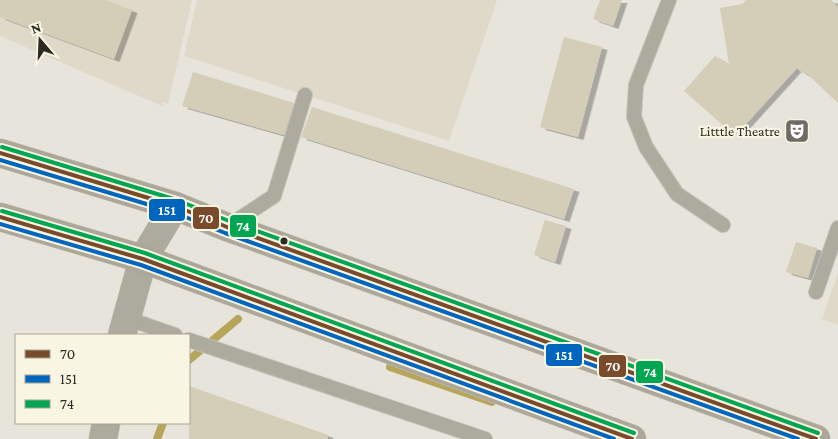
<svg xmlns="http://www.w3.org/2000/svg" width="838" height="439" viewBox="0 0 838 439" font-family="'Crimson Pro',serif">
<defs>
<filter id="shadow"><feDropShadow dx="5.5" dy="3" stdDeviation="0" flood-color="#0004"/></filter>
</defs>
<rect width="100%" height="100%" fill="#e7e4db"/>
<path fill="#ded9c8" d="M0,0H192L168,104L163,102L162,106L0,36Z
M197,0H497L449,141L184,56Z
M838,273V325L822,319Z"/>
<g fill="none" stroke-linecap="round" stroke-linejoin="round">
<path stroke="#b7a55c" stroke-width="8" d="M189,360L238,319
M390,367L492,402
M157,439L163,423"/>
</g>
<path fill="#d4cdb7" filter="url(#shadow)" d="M0,0H105L132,10L114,59L0,17Z
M600,0H622L613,26L593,19Z
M746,0H831L838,7V103L805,72L804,74L797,68L735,136L684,91L715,56L729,64L720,8L742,4Z
M564,37L602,47L578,137L540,127Z
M193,72L294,103L284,135L182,106Z
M312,107L574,189L564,219L301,137Z
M545,220L566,226L555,262L534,255Z
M796,242L817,248L808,278L786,272Z
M189,386L328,435V439H189Z"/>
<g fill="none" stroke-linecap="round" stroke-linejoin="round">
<defs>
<path id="service" d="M669,0L636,85L634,117L646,147L677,194L723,225
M227,227L274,196L305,95
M816,292L838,228
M126,318L175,335
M189,340L485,439"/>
<path id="minor" d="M122,335L143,259L175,206
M103,439L106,423"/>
<path id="trunk" d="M0,153L175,206L227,227L816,439
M0,217L143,259L632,439"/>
</defs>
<use href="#service" stroke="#c4c2bb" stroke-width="16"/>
<use href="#minor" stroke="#c4c2bb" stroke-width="29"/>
<use href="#trunk" stroke="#c4c2bb" stroke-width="29"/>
<use href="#service" stroke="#adaa9e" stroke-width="14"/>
<use href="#minor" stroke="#adaa9e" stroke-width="28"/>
<use href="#trunk" stroke="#aca798" stroke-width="28"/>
<defs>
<path id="bus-1" d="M0,153L175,206L227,227L816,439
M0,217L143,259L632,439"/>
<path id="bus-2" d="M0,160L173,212L225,233L798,439
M0,224L141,265L614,439"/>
<path id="bus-3" d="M2,147L177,200L229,221L818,433
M2,211L145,253L634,433"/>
</defs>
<use href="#bus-1" stroke="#f9f5e3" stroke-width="8"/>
<use href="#bus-2" stroke="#f9f5e3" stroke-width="8"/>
<use href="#bus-3" stroke="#f9f5e3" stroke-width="8"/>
<use href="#bus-1" stroke="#7a4b2a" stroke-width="4"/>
<use href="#bus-2" stroke="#0065bd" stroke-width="4"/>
<use href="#bus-3" stroke="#00a651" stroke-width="4"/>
</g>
<defs>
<symbol id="theatre-square" viewBox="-11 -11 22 22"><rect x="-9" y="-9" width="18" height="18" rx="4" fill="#6d6b63" stroke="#f9f5e3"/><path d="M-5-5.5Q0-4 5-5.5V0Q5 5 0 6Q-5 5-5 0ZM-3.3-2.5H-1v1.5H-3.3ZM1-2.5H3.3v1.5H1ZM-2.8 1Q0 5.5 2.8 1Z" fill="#fff"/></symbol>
</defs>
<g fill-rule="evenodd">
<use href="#theatre-square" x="783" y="117" width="28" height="28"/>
</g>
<circle fill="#2b2a23" stroke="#f9f5e3" stroke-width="2" cx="284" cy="241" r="4.5"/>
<g text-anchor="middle" stroke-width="4.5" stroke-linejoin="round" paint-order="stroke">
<g font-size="14" fill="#2b2a23" stroke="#f9f5e3" text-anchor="end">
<text x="780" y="136">Litttle Theatre</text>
</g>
</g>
<g stroke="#f9f5e3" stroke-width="2">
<rect x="148" y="198" width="38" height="24" rx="5" fill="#0065bd"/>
<rect x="192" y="206" width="28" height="24" rx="5" fill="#7a4b2a"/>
<rect x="229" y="214" width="28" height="24" rx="5" fill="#00a651"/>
<rect x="545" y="343" width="38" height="24" rx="5" fill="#0065bd"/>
<rect x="598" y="354" width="29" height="24" rx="5" fill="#7a4b2a"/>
<rect x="635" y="360" width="29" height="24" rx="5" fill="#00a651"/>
</g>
<g font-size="14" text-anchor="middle" font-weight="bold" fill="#fff">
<text x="167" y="215">151</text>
<text x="206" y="223">70</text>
<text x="243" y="231">74</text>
<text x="564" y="360">151</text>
<text x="613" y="371">70</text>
<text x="650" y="377">74</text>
</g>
<rect x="15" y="334" width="175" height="90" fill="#f9f5e3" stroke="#a7a496"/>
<rect x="25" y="350" width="25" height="8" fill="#7a4b2a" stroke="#a7a496"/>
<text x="60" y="359" font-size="15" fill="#2b2a23">70</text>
<rect x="25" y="375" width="25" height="8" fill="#0065bd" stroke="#a7a496"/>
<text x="60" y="384" font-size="15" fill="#2b2a23">151</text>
<rect x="25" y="400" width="25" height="8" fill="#00a651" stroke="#a7a496"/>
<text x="60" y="409" font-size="15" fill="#2b2a23">74</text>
<g transform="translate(40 40) rotate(341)" stroke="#f9f5e3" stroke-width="4" paint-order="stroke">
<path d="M0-4L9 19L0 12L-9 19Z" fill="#2b2a23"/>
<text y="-8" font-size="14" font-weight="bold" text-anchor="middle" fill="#2b2a23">N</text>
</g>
</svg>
